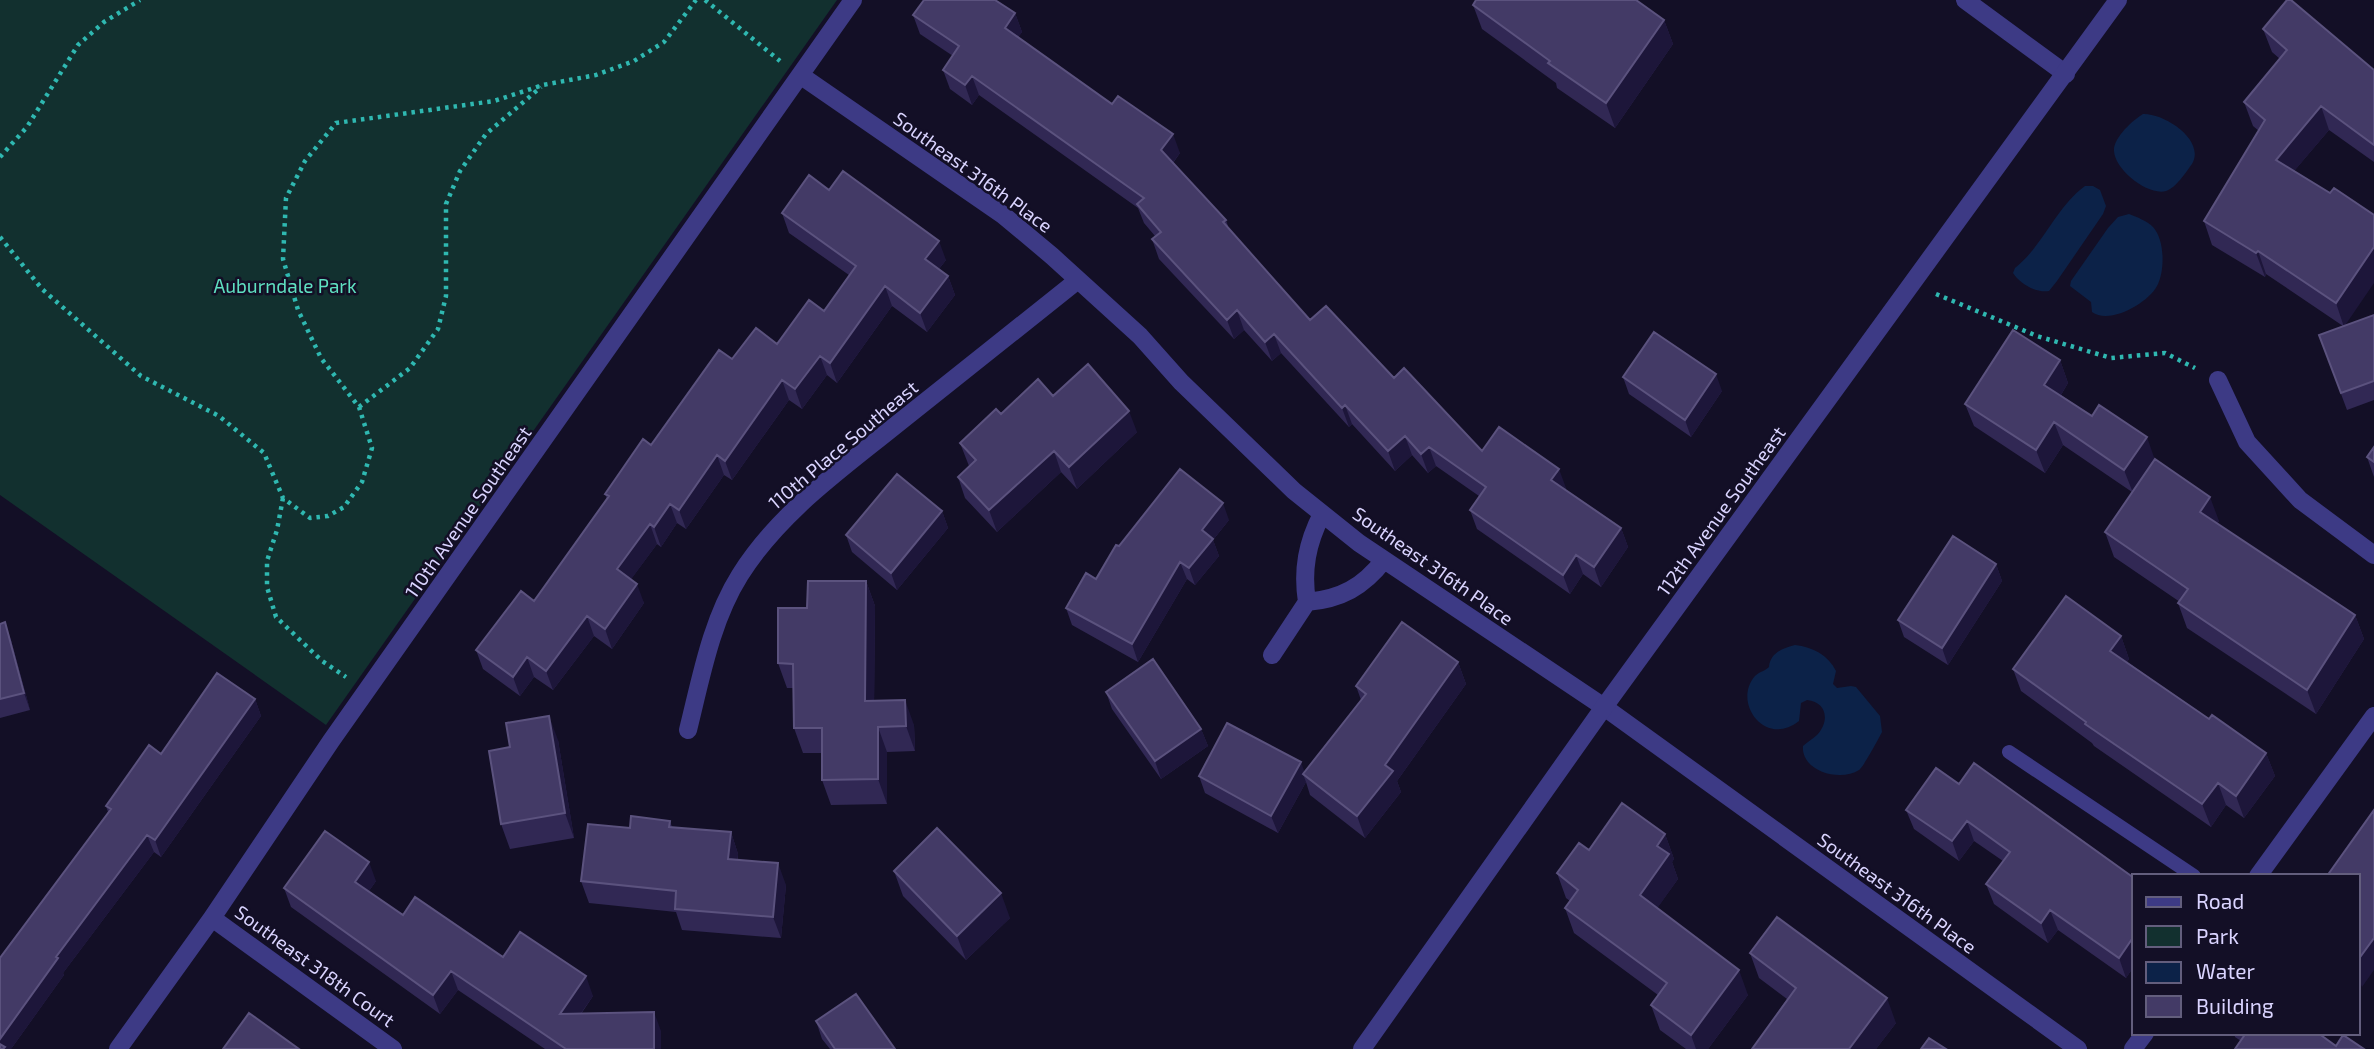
<svg xmlns="http://www.w3.org/2000/svg" width="2374" height="1049" viewBox="0 0 2374 1049" font-family="'Exo 2',sans-serif">
<rect width="100%" height="100%" fill="#130f26"/>
<path fill="#12302f" d="M0,0H837L326,725L0,495Z"/>
<path fill="#0c2248" d="M2143,114C2164,113 2206,140 2192,164C2186,172 2176,188 2166,191C2148,196 2115,170 2114,151C2113,138 2133,120 2143,114Z
M2085,186H2093L2100,190L2106,206L2103,214L2057,281L2049,291C2036,293 2020,284 2013,273L2015,268C2043,246 2056,207 2085,186Z
M2129,214C2137,217 2147,221 2153,227C2165,240 2165,271 2157,286C2148,303 2110,325 2092,312L2091,302L2070,286L2071,281L2108,228L2118,217Z
M1795,645C1813,647 1828,655 1836,671L1833,684L1837,688L1851,686L1856,687L1880,716L1882,732C1879,738 1863,768 1859,770C1841,782 1801,772 1803,746C1807,742 1813,739 1817,735C1830,721 1827,702 1807,700L1801,703L1799,721C1765,748 1732,702 1755,676C1760,671 1764,672 1769,667C1770,653 1783,648 1795,645Z"/>
<g fill="none" stroke-linecap="round" stroke-linejoin="round">
<path stroke="#2fb8b1" stroke-width="4.5" stroke-dasharray="3.5 5" stroke-linecap="butt" d="M705,0L780,61
M0,157L27,127L78,45L104,22L140,0
M0,237L42,289L141,376L219,416L264,453L283,498L310,518L328,516L344,507L362,482L372,448L359,407L321,358L298,310L283,259L286,198L305,161L336,123L494,101L543,85L596,75L634,61L664,42L696,0
M1936,294L2037,336L2111,358L2165,353L2195,368
M359,407L410,368L438,329L446,296V204L460,171L486,134L541,87
M283,498L277,530L267,561V587L276,617L322,661L346,677"/>
<path stroke="#3d3a85" stroke-width="14" d="M2009,752L2194,876"/>
<path stroke="#3d3a85" stroke-width="18" d="M1965,0L2066,74
M800,75L1003,215L1052,256L1140,336L1181,382L1294,491L1359,543L1604,707L2078,1049
M2218,380L2247,442L2300,500L2374,555
M1322,514C1307,543 1302,570 1307,602C1341,599 1363,587 1384,560
M1272,655L1307,602
M688,730C701,678 711,621 740,575C779,513 839,471 896,425C957,377 1017,328 1078,280
M2258,876L2374,716
M212,918L393,1049
M118,1049L212,918L331,741L853,0
M2133,1049L2145,1033"/>
<path stroke="#3d3a85" stroke-width="18" d="M1362,1049L1604,707L2118,0"/>
</g>
<path fill="#312854" d="M1473,5L1664,20L1673,44L1615,128L1557,88L1556,83L1482,29Z
M1015,13L1022,32L1018,37L1180,153L1173,163L1226,220L1229,229L1310,320L1394,378L1482,451L1566,488L1565,490L1621,528L1628,547L1601,587L1583,574L1570,594L1477,529L1470,510L1479,496L1436,466L1428,473L1412,455L1395,471L1352,424L1349,427L1281,353L1272,361L1244,330L1234,339L1159,259L1152,239L1155,236L1144,223L1138,208L979,95L972,105L950,89L943,70L953,56L920,34L913,15Z
M2263,29L2374,70V162L2329,130L2294,171L2345,326L2374,315V400L2347,410L2319,335L2343,326L2266,274L2265,277L2212,245L2204,221L2259,131L2253,126L2244,102L2280,59L2272,52Z
M829,190L946,260L939,269L948,276L955,295L927,332L892,306L837,383L827,375L802,409L789,400L732,480L724,475L686,529L677,523L661,547L657,544L631,579L644,603L612,649L594,636L553,690L534,677L520,696L483,669L476,650L534,601L607,499L605,494L732,359L777,344L824,311L849,275L789,233L782,213Z
M2060,360L2068,383L2061,395L2155,459L2219,521L2217,524L2355,615L2364,639L2316,714L2187,628L2178,603L2180,602L2114,557L2105,532L2132,492L2063,445L2045,473L1974,426L1965,404Z
M1623,377L1722,391L1691,437L1629,394Z
M1053,396L1137,432L1077,489L1061,472L997,532L965,498L958,477L969,466L960,443L1001,414Z
M2374,447V477L2367,457Z
M942,511L948,528L897,590L852,552L846,535Z
M1229,520L1213,540L1219,556L1195,585L1187,579L1138,662L1072,625L1066,608L1096,579L1119,546Z
M1996,564L2002,581L1948,665L1904,637L1898,620Z
M866,581L875,606L874,701L914,725L915,751L887,752V804L831,805L822,780V753H803L794,728L793,688H787L778,663L807,608Z
M0,624L11,640L30,710L0,718Z
M2121,636L2129,659L2127,662L2209,719L2266,753L2275,776L2244,818L2226,805L2211,827L2094,746L2092,743L2021,691L2013,669Z
M1458,662L1466,684L1397,781L1401,792L1365,838L1310,795L1306,782L1278,833L1205,793L1199,776L1304,772L1361,700L1356,686Z
M1106,692L1201,729L1208,746L1161,779L1112,709Z
M255,699L261,716L161,857L154,852L63,973L64,975L11,1049L108,812L106,806L161,754Z
M558,740L574,838L510,849L501,824Z
M1959,784L2134,878V966L2126,978L2058,930L2048,943L1994,904L1986,884L2003,861L1974,841L1959,861L1914,829L1906,810Z
M670,821L672,827L731,832L738,854V860L786,885L781,938L682,930L676,912L589,903L581,881L630,828Z
M1665,834L1674,859L1672,862L1678,879L1657,908L1748,995L1708,1049H1686L1660,1030L1651,1005L1658,995L1574,933L1565,908L1570,901L1566,898L1557,873L1589,850Z
M894,871L1010,918L966,960L903,896Z
M376,881L369,891L403,915L593,996L581,1014L661,1031V1049H545L458,990L440,1014L291,907L284,888Z
M1750,953L1896,1023L1876,1049H1752L1787,999L1759,978Z
M816,1021L895,1049H830L822,1039Z
M2234,1033H2318L2336,1046L2241,1041L2235,1037Z"/>
<path fill="#1d163a" d="M1015,13L1022,32L1012,47L1005,28Z
M1664,20L1673,44L1615,128L1606,103Z
M972,76L979,95L972,105L965,85Z
M2321,106L2329,130L2284,183L2276,160Z
M1173,134L1180,153L1168,169L1161,150Z
M939,241L946,260L932,278L925,259Z
M2374,247V283L2344,327L2336,303Z
M2258,251L2266,274L2265,277L2256,253Z
M948,276L955,295L927,332L920,313Z
M885,286L892,306L837,383L830,363Z
M1237,310L1244,330L1234,339L1227,320Z
M1274,334L1281,353L1272,361L1265,342Z
M820,356L827,375L802,409L795,389Z
M2060,360L2068,383L2053,408L2044,385Z
M1716,374L1722,391L1691,437L1685,420Z
M782,380L789,400L732,480L725,461Z
M1345,405L1352,424L1349,427L1342,408Z
M1129,411L1137,432L1077,489L1069,467Z
M2054,422L2063,445L2045,473L2036,450Z
M1405,436L1412,455L1395,471L1388,451Z
M2147,437L2155,460L2133,493L2124,470Z
M1429,447L1436,466L1428,473L1421,454Z
M1054,451L1061,472L997,532L989,510Z
M717,455L724,475L686,529L679,510Z
M1559,469L1566,488L1558,499L1551,480Z
M2210,497L2219,521L2209,537L2200,512Z
M1223,503L1229,520L1213,540L1219,556L1195,585L1189,568L1202,530Z
M670,504L677,523L661,547L654,527Z
M942,511L948,528L897,590L891,573Z
M650,524L657,544L624,589L617,569Z
M1621,528L1628,547L1601,587L1594,567Z
M1576,555L1583,574L1570,594L1563,575Z
M1180,562L1187,579L1138,662L1132,644Z
M1996,564L2002,581L1948,665L1942,648Z
M866,581L875,606L874,726L865,701Z
M637,584L644,603L612,649L605,629Z
M2355,615L2364,639L2316,714L2307,690Z
M587,616L594,636L553,690L546,671Z
M5,622L11,640L30,710L24,693Z
M2121,636L2129,659L2119,674L2110,651Z
M527,657L534,677L520,696L513,677Z
M1458,662L1466,684L1397,781L1401,792L1365,838L1357,816L1385,765Z
M255,699L261,716L161,857L155,840Z
M905,700L914,725L915,751L906,726Z
M549,716L558,740L574,838L565,813Z
M878,727L887,752V804L878,779Z
M1201,729L1208,746L1161,779L1155,761Z
M2266,753L2275,776L2244,818L2236,796Z
M1301,762L1306,776L1303,774L1306,782L1278,833L1271,816Z
M2218,783L2226,805L2211,827L2202,804Z
M1967,821L1974,841L1959,861L1952,841Z
M731,832L738,854L736,880L728,859Z
M1665,834L1674,859L1672,862L1678,879L1649,920L1640,895L1657,846Z
M147,835L154,852L63,973L64,975L11,1049H0V1039L56,957Z
M369,862L376,881L362,901L355,882Z
M778,863L786,885L781,938L773,917Z
M1001,893L1010,918L966,960L957,936Z
M2050,910L2058,930L2048,943L2041,923Z
M2134,936V966L2126,978L2119,958Z
M2374,938V970L2362,987L2358,978V960Z
M1739,970L1748,995L1708,1049H1696L1691,1035Z
M451,971L458,990L440,1014L433,995Z
M586,976L593,996L567,1033L560,1014Z
M1887,998L1896,1023L1876,1049H1849Z
M654,1012L661,1031V1049H654Z"/>
<path fill="#433a66" stroke="#5b527e" stroke-width="2" d="M924,0H995L1015,13L1005,28L1112,104L1118,96L1173,134L1161,150L1226,220L1223,222L1310,320L1326,306L1394,378L1404,368L1482,451L1499,427L1559,469L1551,480L1621,528L1594,567L1576,555L1563,575L1470,510L1486,487L1429,447L1421,454L1405,436L1388,451L1345,405L1342,408L1274,334L1265,342L1237,310L1227,320L1152,239L1161,232L1137,204L1144,198L972,76L965,85L943,70L959,46L913,15Z
M1476,0H1636L1664,20L1606,103L1548,63L1550,61L1473,5Z
M2287,0H2291L2374,70V145L2321,106L2276,160L2330,193L2334,188L2374,215V247L2336,303L2258,251L2256,253L2204,221L2265,120L2244,102L2287,50L2263,29Z
M843,171L939,241L925,259L948,276L920,313L885,286L830,363L820,356L795,389L782,380L725,461L717,455L679,510L670,504L654,527L650,524L617,569L637,584L605,629L587,616L546,671L527,657L513,677L476,650L521,591L534,601L609,496L605,494L643,439L651,445L719,350L732,359L756,328L777,344L809,300L824,311L856,266L782,213L809,175L829,190Z
M2374,315V381L2341,393L2319,335Z
M2013,330L2060,360L2044,385L2092,416L2099,405L2147,437L2124,470L2054,422L2036,450L1965,404Z
M1654,332L1716,374L1685,420L1623,377Z
M1088,364L1129,411L1069,467L1054,451L989,510L958,477L976,460L960,443L996,409L1001,414L1038,379L1053,396Z
M2374,447V462L2367,457Z
M2155,459L2210,497L2200,512L2355,615L2307,690L2178,603L2188,589L2105,532Z
M1180,469L1223,503L1202,530L1213,539L1189,568L1180,562L1132,644L1066,608L1086,573L1096,579L1116,545L1119,546Z
M897,474L942,511L891,573L846,535Z
M1953,536L1996,564L1942,648L1898,620Z
M808,581H866L865,701L905,700L906,726L878,727V779L822,780V728H794L793,664L778,663V608H807Z
M2066,596L2121,636L2110,651L2209,719L2212,715L2266,753L2236,796L2218,783L2202,804L2085,724L2086,722L2013,669Z
M5,622L24,693L0,699V624Z
M1402,622L1458,662L1385,765L1393,771L1357,816L1303,774L1366,694L1356,686Z
M1153,659L1201,729L1155,761L1106,692Z
M217,673L255,699L155,840L147,835L56,957L58,958L0,1039V958L111,809L106,806L149,745L161,754Z
M549,716L565,813L501,824L489,751L510,747L506,723Z
M1227,723L1301,762L1271,816L1199,776Z
M1974,763L2134,878V936L2119,958L2050,910L2041,923L1986,884L2010,852L1967,821L1952,841L1906,810L1936,768L1959,784Z
M1622,803L1665,834L1657,846L1669,854L1640,895L1739,970L1691,1035L1651,1005L1667,983L1565,908L1578,890L1557,873L1579,843L1589,850Z
M2374,810V938L2358,960V876H2327Z
M631,816L670,821L669,827L731,832L728,859L778,863L773,917L675,909L676,891L581,881L588,824L630,828Z
M937,828L1001,893L957,936L894,871Z
M325,831L369,862L355,882L403,915L415,897L503,957L520,932L586,976L560,1014L654,1012V1049H566L451,971L433,995L284,888Z
M1777,917L1887,998L1849,1049H1752L1796,988L1750,953Z
M856,994L895,1049H835L816,1021Z
M249,1013L299,1049H223Z
M2246,1033H2318L2336,1046L2343,1035L2364,1049H2235Z
M1929,1038L1946,1049H1921Z
M0,1044L5,1047L3,1049H0Z"/>
<g text-anchor="middle" stroke-width="5" stroke-linejoin="round" paint-order="stroke">
<g font-size="19" fill="#dad4ff" stroke="#130f26">
<text transform="translate(973 172) rotate(36)" y="7">Southeast 316th Place</text>
<text transform="translate(843 445) rotate(-40)" y="7">110th Place Southeast</text>
<text transform="translate(1721 511) rotate(-54)" y="7">112th Avenue Southeast</text>
<text transform="translate(468 512) rotate(-55)" y="7">110th Avenue Southeast</text>
<text transform="translate(1433 566) rotate(35)" y="7">Southeast 316th Place</text>
<text transform="translate(1897 893) rotate(36)" y="7">Southeast 316th Place</text>
<text transform="translate(315 966) rotate(36)" y="7">Southeast 318th Court</text>
</g>
<g font-size="19" fill="#5fe0c1" stroke="#130f26">
<text x="285" y="293">Auburndale Park</text>
</g>
</g>
<rect x="2132" y="874" width="228" height="161" fill="#130f26" stroke="#635e7d" stroke-width="2"/>
<rect x="2146" y="897" width="35" height="10" fill="#3d3a85" stroke="#635e7d" stroke-width="2"/>
<text x="2196" y="909" font-size="21" fill="#dad4ff">Road</text>
<rect x="2146" y="926" width="35" height="21" fill="#12302f" stroke="#635e7d" stroke-width="2"/>
<text x="2196" y="944" font-size="21" fill="#dad4ff">Park</text>
<rect x="2146" y="962" width="35" height="21" fill="#0c2248" stroke="#635e7d" stroke-width="2"/>
<text x="2196" y="979" font-size="21" fill="#dad4ff">Water</text>
<rect x="2146" y="996" width="35" height="21" fill="#433a66" stroke="#635e7d" stroke-width="2"/>
<text x="2196" y="1014" font-size="21" fill="#dad4ff">Building</text>
</svg>
